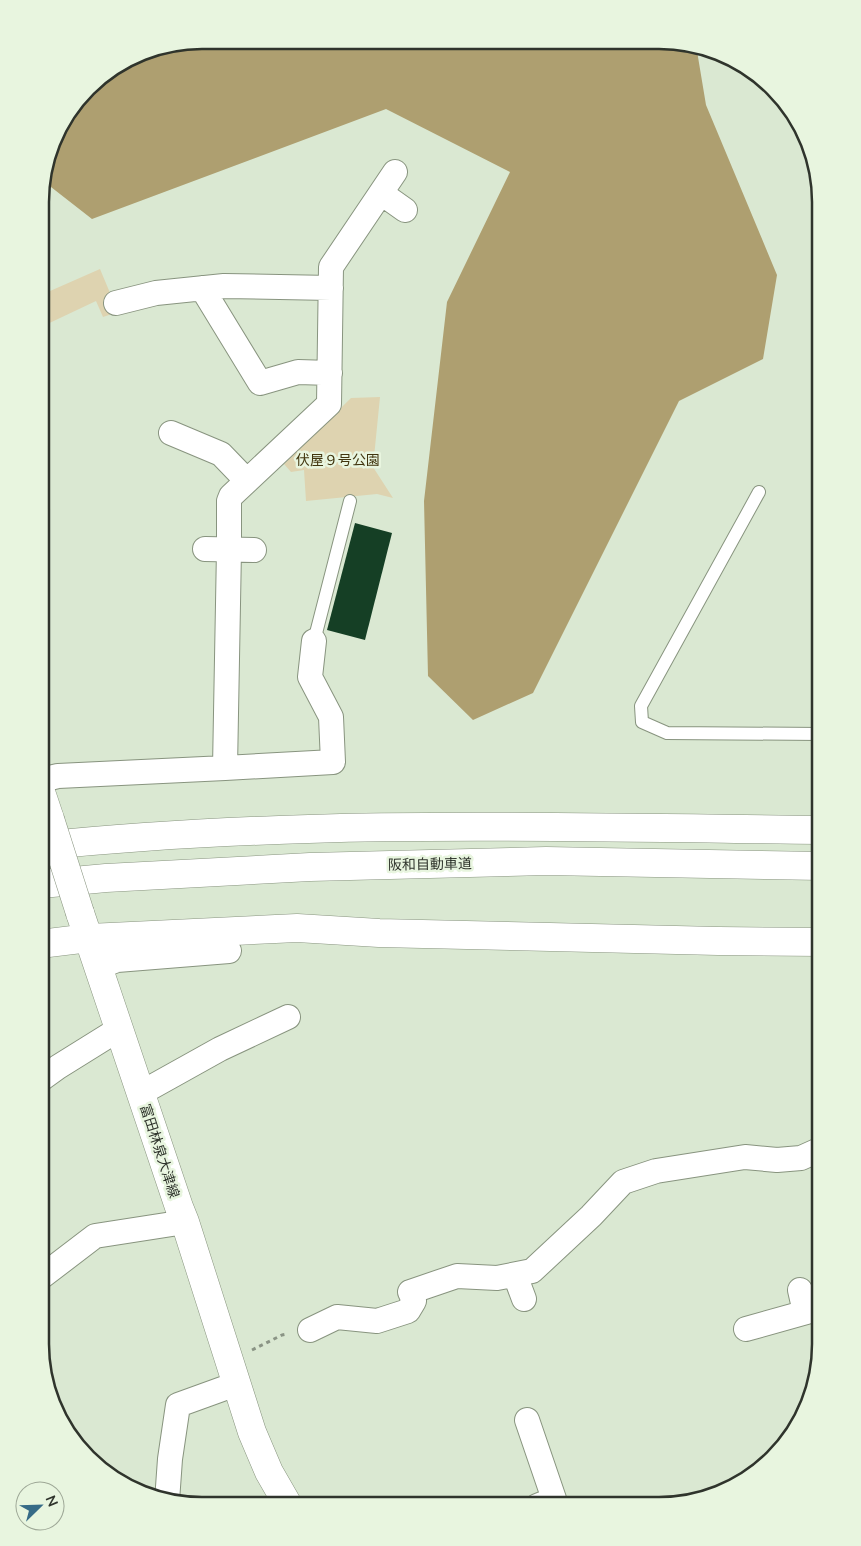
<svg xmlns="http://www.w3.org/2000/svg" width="861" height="1546" viewBox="0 0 861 1546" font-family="Mulish,'Noto Sans JP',sans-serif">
<rect width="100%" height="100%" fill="#dae8d2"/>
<path fill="#ded3b0" d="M100,269L118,312L103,317L96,301L41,327V295Z
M380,397L373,467L393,498L377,494L306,501L304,470L291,472L284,464L351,398Z"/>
<path fill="#ae9f70" d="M201,40L691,43L696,45L706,105L777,275L763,359L679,401L533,693L473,720L428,676L424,501L447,302L510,172L386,109L92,219L42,180L57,130L95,80L140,52Z"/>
<path fill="#153f25" d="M355,523L392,533L365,640L327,630Z"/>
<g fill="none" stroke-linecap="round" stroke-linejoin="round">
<defs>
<path id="service" d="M759,492L641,706L642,722L667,733L821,734
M314,641L350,501"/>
<path id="minor" d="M381,193L405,210
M202,288L260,383L298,372L330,373
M116,303L156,293L224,286L331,288
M171,433L221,454L247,481
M205,549L254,550
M225,768L229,549V501L231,496L247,481L329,404L331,267L395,172
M41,780L58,776L225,768L333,762L331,717L310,677L314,641
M99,967L117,960L229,951
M40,1080L58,1067L119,1029
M141,1093L220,1049L288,1017
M515,1275L524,1299
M40,1278L95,1236L185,1222
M800,1290L805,1312
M746,1329L821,1308
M310,1330L337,1317L377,1321L408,1311L414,1301L410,1292L457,1276L497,1278L532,1271L591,1216L623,1182L656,1171L745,1157L777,1160L801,1158L821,1149
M527,1420L554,1499L537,1506
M167,1501L170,1459L178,1405L236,1384"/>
<path id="tertiary" d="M40,944L89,938L297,928L379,933L718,941L821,942"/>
<path id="primary" d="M41,792L50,819
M80,913L179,1207L185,1222L252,1432L269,1472L288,1505"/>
<path id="motorway" d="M41,846C299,819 561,827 821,830
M41,884L106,878L310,867L546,861L821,866"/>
</defs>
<use href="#service" stroke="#88947f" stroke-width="14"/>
<use href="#minor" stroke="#88947f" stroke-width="26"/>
<use href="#tertiary" stroke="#88947f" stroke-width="29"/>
<use href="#primary" stroke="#88947f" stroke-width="29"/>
<use href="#motorway" stroke="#88947f" stroke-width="29"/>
<path stroke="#8a9485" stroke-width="3" stroke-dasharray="4 4" stroke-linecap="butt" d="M252,1350L282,1335L287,1334"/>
<use href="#service" stroke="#fff" stroke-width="12"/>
<use href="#minor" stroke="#fff" stroke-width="24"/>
<use href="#tertiary" stroke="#fff" stroke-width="28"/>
<use href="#primary" stroke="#fff" stroke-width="28"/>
<use href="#motorway" stroke="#fff" stroke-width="28"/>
<defs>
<path id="primary-bridge" d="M50,819L80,913"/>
</defs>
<use href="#primary-bridge" stroke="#88947f" stroke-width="29" stroke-linecap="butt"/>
<use href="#primary-bridge" stroke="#fff" stroke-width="28"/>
</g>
<g text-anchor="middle" stroke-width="5" stroke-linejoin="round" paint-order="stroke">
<g font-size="14" fill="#41350e" stroke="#e8f5df">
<text x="338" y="465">伏屋９号公園</text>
</g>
<g font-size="14" fill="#2f342c" stroke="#e8f5df">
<text transform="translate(430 864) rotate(-1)" y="5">阪和自動車道</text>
<text transform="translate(160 1151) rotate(72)" y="5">富田林泉大津線</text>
</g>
</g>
<path d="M0 0H861V1546H0ZM202 49H659A153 153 0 0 1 812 202V1344A153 153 0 0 1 659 1497H202A153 153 0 0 1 49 1344V202A153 153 0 0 1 202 49Z" fill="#e8f5df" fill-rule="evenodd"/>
<path fill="none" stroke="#2f342c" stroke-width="2.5" d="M202 49H659A153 153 0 0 1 812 202V1344A153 153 0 0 1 659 1497H202A153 153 0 0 1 49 1344V202A153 153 0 0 1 202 49Z"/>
<g transform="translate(40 1506) rotate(67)"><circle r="24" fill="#e8f5df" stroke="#9ea897"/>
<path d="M0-4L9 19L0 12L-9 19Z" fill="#366b87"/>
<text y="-8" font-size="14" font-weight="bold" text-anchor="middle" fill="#2f342c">N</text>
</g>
</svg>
